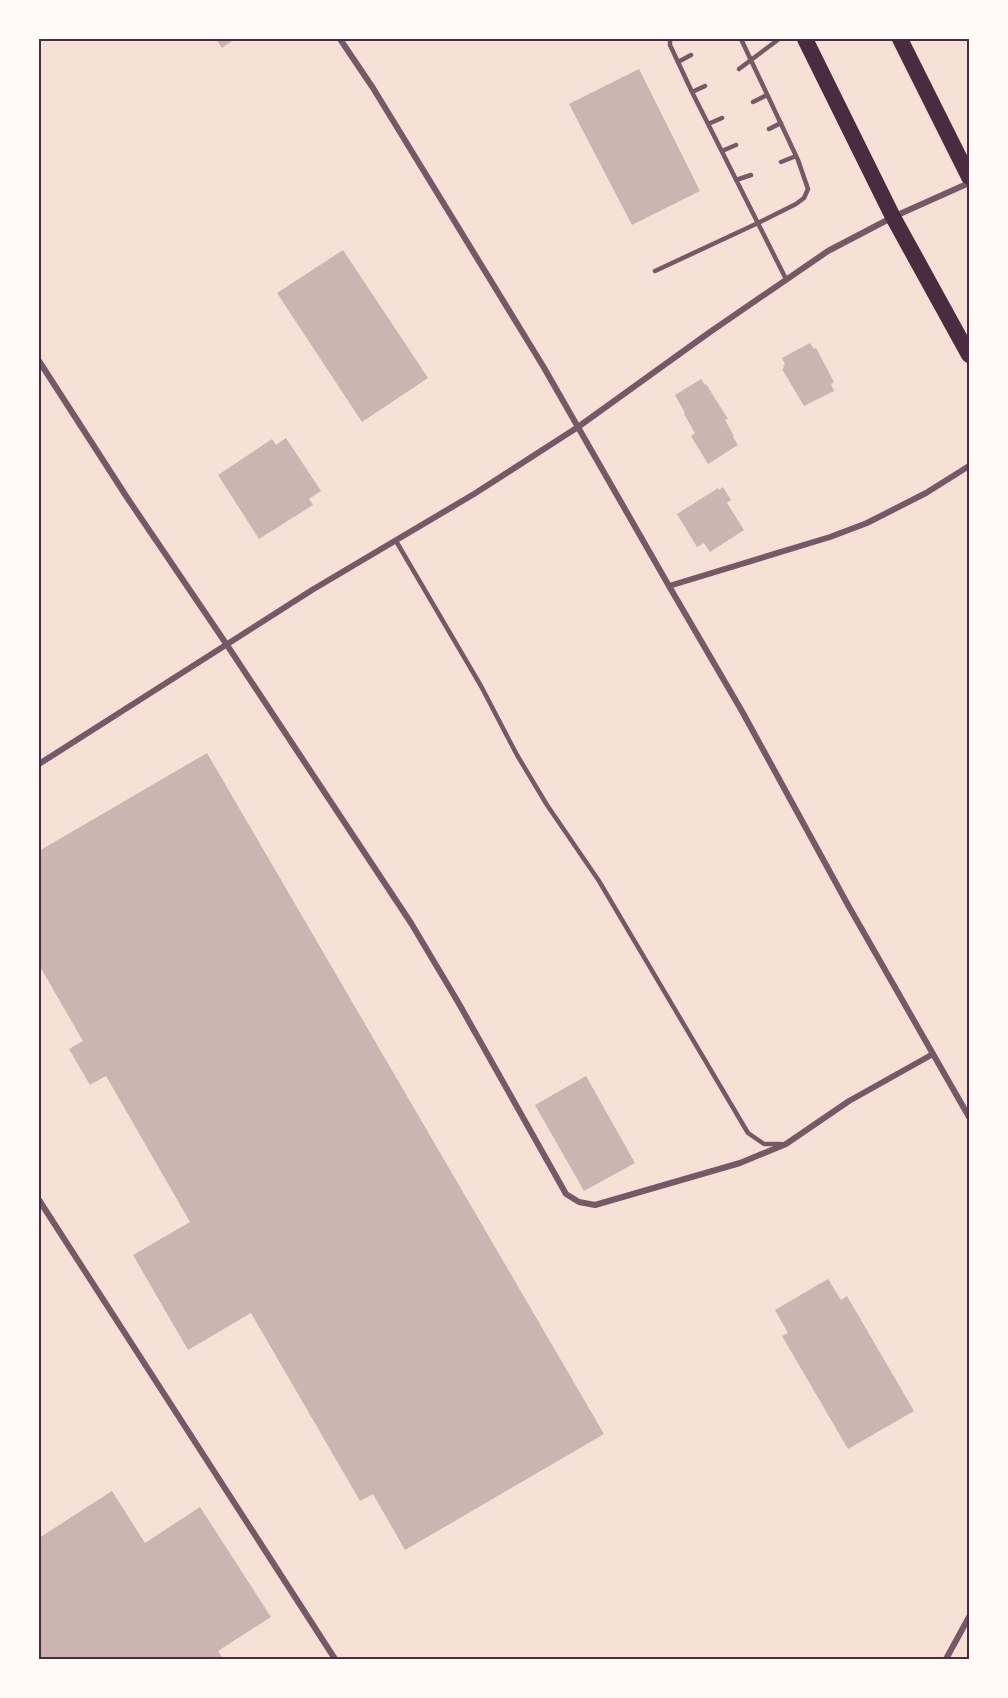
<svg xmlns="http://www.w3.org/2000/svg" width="1008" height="1698" viewBox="0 0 1008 1698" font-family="Mulish,sans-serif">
<rect width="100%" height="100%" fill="#f7e1d7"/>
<path fill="#ccb4b1" d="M216,39H235L222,48Z
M639,69L700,191L632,225L569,104Z
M343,250L428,378L362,422L277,293Z
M810,343L814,349L816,348L834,382L831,384L834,391L804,406L782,369L784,368L783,366L785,364L782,358Z
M701,379L705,385L706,384L728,419L725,420L734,436L733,437L738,445L708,464L691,436L695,433L684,414L685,413L675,395Z
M286,438L321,491L309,499L313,505L259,539L218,475L272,439L276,445Z
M723,487L731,500L727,503L744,530L710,552L704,543L697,547L677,514L718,488L719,490Z
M207,753L604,1434L405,1550L373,1494L360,1501L251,1313L188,1350L133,1255L190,1222L106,1076L90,1085L69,1049L83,1041L39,965V851Z
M586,1076L635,1163L584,1191L535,1105Z
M828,1279L841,1300L847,1296L914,1411L848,1449L782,1336L788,1333L775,1310Z
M112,1491L145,1543L200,1507L271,1617L218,1651L223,1659H39V1538Z"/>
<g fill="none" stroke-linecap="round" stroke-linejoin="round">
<path stroke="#755966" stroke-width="4.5" d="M670,39V45L692,92
M678,62L691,55
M739,69L779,39
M705,86L692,92L786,279
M753,102L767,95
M708,124L722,118
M769,129L781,123
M722,151L736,145
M781,162L796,156
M736,180L751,175
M655,271L758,223L796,204L804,198L808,189L798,160L741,39
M396,541L481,686L517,755L547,805L599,881L748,1133L764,1144H781"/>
<path stroke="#755966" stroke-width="6" d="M340,39L373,88L543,366L669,586L743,713L848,905L969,1117
M39,361L128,499L227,645L411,923L458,1002L566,1194L579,1202L595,1205L740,1163L786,1144L849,1101L933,1054
M669,586L830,537L867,523L926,493L969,466
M39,764L312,590L474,494L578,427L710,332L828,251L893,217L969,183
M39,1200L335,1659
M946,1659L969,1617"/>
<path stroke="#4a2c40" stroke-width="16" d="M805,39L893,217L969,355
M900,39L969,177"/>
</g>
<rect width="1008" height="1698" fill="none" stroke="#fffaf5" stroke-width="81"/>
<rect x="40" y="40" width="928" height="1618" fill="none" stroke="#4a2c40" stroke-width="2"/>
</svg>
